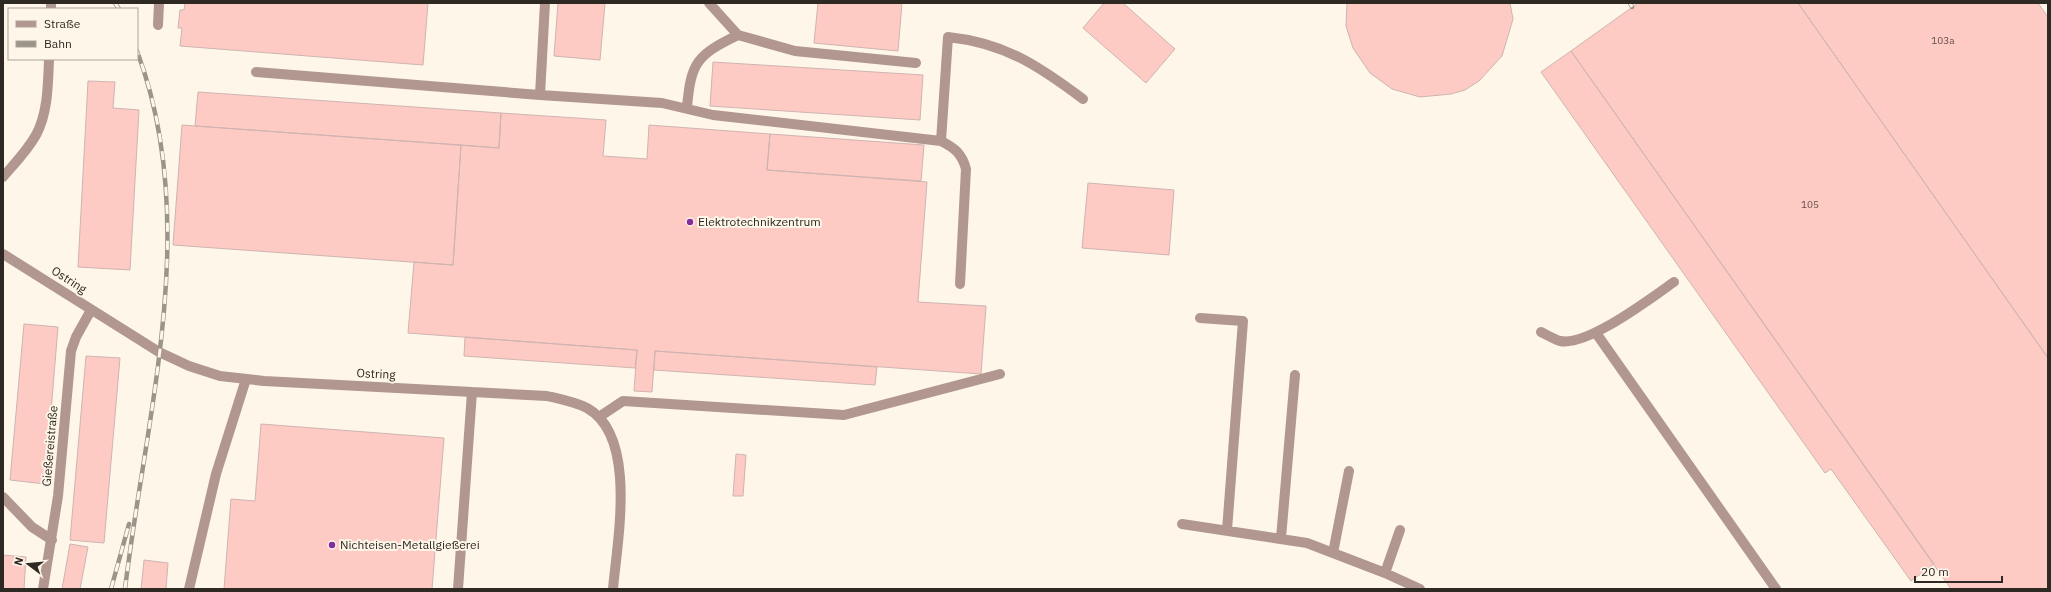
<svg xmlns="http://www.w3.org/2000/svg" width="2051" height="592" viewBox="0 0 2051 592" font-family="'IBM Plex Sans',sans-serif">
<rect width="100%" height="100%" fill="#fef6e9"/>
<path fill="#fecac4" stroke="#cfb4b1" d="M185,3H428L423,65L180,46L182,28H178L180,10H184Z
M558,3H605L600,60L554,56Z
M818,3H902L898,51L814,43Z
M1104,3H1123L1175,49L1146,83L1083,28Z
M1347,3H1510L1513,19L1502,56L1479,81L1465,90L1451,94L1420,97L1392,89L1370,73L1353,48L1346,26Z
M1638,3H1798L2048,358V589H1951L1571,51Z
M1798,3H2038L2048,17V358Z
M1571,51L1934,564L1911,581L1831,469L1825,473L1541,72Z
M713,62L923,75L920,120L710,106Z
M88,81L115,82L113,108L139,110L130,270L78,267Z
M198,92L501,113L499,148L195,126Z
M501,113L606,120L603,156L647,159L649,125L770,134L767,170L927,182L918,302L986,306L981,374L655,351L652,392L634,391L637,350L408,333L414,262L453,265L461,145L499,148Z
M182,125L461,145L453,265L173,245Z
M770,134L924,145L921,181L767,170Z
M1088,183L1174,190L1169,255L1082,248Z
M24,324L58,327L45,484L10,480Z
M465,337L637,350L635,368L464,356Z
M655,351L877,367L875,385L654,370Z
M86,356L120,358L104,543L70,540Z
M261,424L444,438L432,589H224L231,499L255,501Z
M736,454L746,455L743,496H733Z
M70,544L88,547L80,589H62Z
M3,555L26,557L24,589H3Z
M144,560L168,563L166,589H141Z"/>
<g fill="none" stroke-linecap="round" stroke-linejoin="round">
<path stroke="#b1978f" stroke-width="10" d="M709,3L738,35
M51,9V3
M158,25L159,3
M256,72L540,95L662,103L713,115L941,141C955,148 962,154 966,169L960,284
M540,95L545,3
M687,107C691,62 697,55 738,35L795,51L916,63
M941,141L948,37C1005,43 1039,66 1083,99
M3,177C15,163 27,151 36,135C48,113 48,84 49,59
M3,254L159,352L189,366L220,376L264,381L547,396C560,399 575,402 587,408C638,436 617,542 613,589
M1200,318L1243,321L1227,530
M1541,332C1547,335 1554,339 1560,341C1587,347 1651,298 1674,282
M1596,333L1776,589
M599,417L623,401L844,415L1000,374
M3,497L32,527L52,540
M1182,524L1307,543L1385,573L1420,589
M1281,538L1295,375
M1333,553L1349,471
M1385,573L1400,530
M43,589L58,496L71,351L76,337L91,310
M189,589L216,474L246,379
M458,589L472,392"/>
<defs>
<path id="rail" d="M115,3L119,9
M1630,3L1632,7
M111,589L129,524
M125,589C146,413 202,224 137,51"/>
</defs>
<use href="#rail" stroke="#9b948a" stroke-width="4.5"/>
<use href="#rail" stroke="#fef6e9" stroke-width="3" stroke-dasharray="9" stroke-linecap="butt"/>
</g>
<g fill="#822e9d" stroke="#fef6e9" stroke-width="1.5">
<circle cx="690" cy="222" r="4"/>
<circle cx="332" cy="545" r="4"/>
</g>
<g text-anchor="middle" stroke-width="4" stroke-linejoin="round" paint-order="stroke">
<g font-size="10" fill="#62514a">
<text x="1943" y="44">103a</text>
<text x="1810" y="208">105</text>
</g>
<g font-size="12" fill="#2e2922" stroke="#fef6e9" text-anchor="start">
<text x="698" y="226">Elektrotechnikzentrum</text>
<text x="340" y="549">Nichteisen-Metallgießerei</text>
</g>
<g font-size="12" fill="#2e2922" stroke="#fef6e9">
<text transform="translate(69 280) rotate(33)" y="4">Ostring</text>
<text transform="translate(376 374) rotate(3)" y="4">Ostring</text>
<text transform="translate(50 446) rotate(-85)" y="4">Gießereistraße</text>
</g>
</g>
<rect width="2051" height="592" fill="none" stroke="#2e2922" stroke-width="8"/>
<rect x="8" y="8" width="130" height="52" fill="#fef6e9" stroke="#aba499"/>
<rect x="16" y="21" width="20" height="6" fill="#b1978f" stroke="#aba499"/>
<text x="44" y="28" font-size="12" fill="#2e2922">Straße</text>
<rect x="16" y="41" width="20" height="6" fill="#9b948a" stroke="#aba499"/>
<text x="44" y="48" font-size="12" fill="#2e2922">Bahn</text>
<g transform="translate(28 564) rotate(286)" stroke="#fef6e9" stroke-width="3" paint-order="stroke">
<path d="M0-3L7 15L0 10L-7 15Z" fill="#2e2922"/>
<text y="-6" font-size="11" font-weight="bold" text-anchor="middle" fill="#2e2922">N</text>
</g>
<path d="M1915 576v6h87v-6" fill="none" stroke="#2e2922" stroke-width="2"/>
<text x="1921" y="576" font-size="12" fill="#2e2922" stroke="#fef6e9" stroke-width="3" paint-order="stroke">20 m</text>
</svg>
